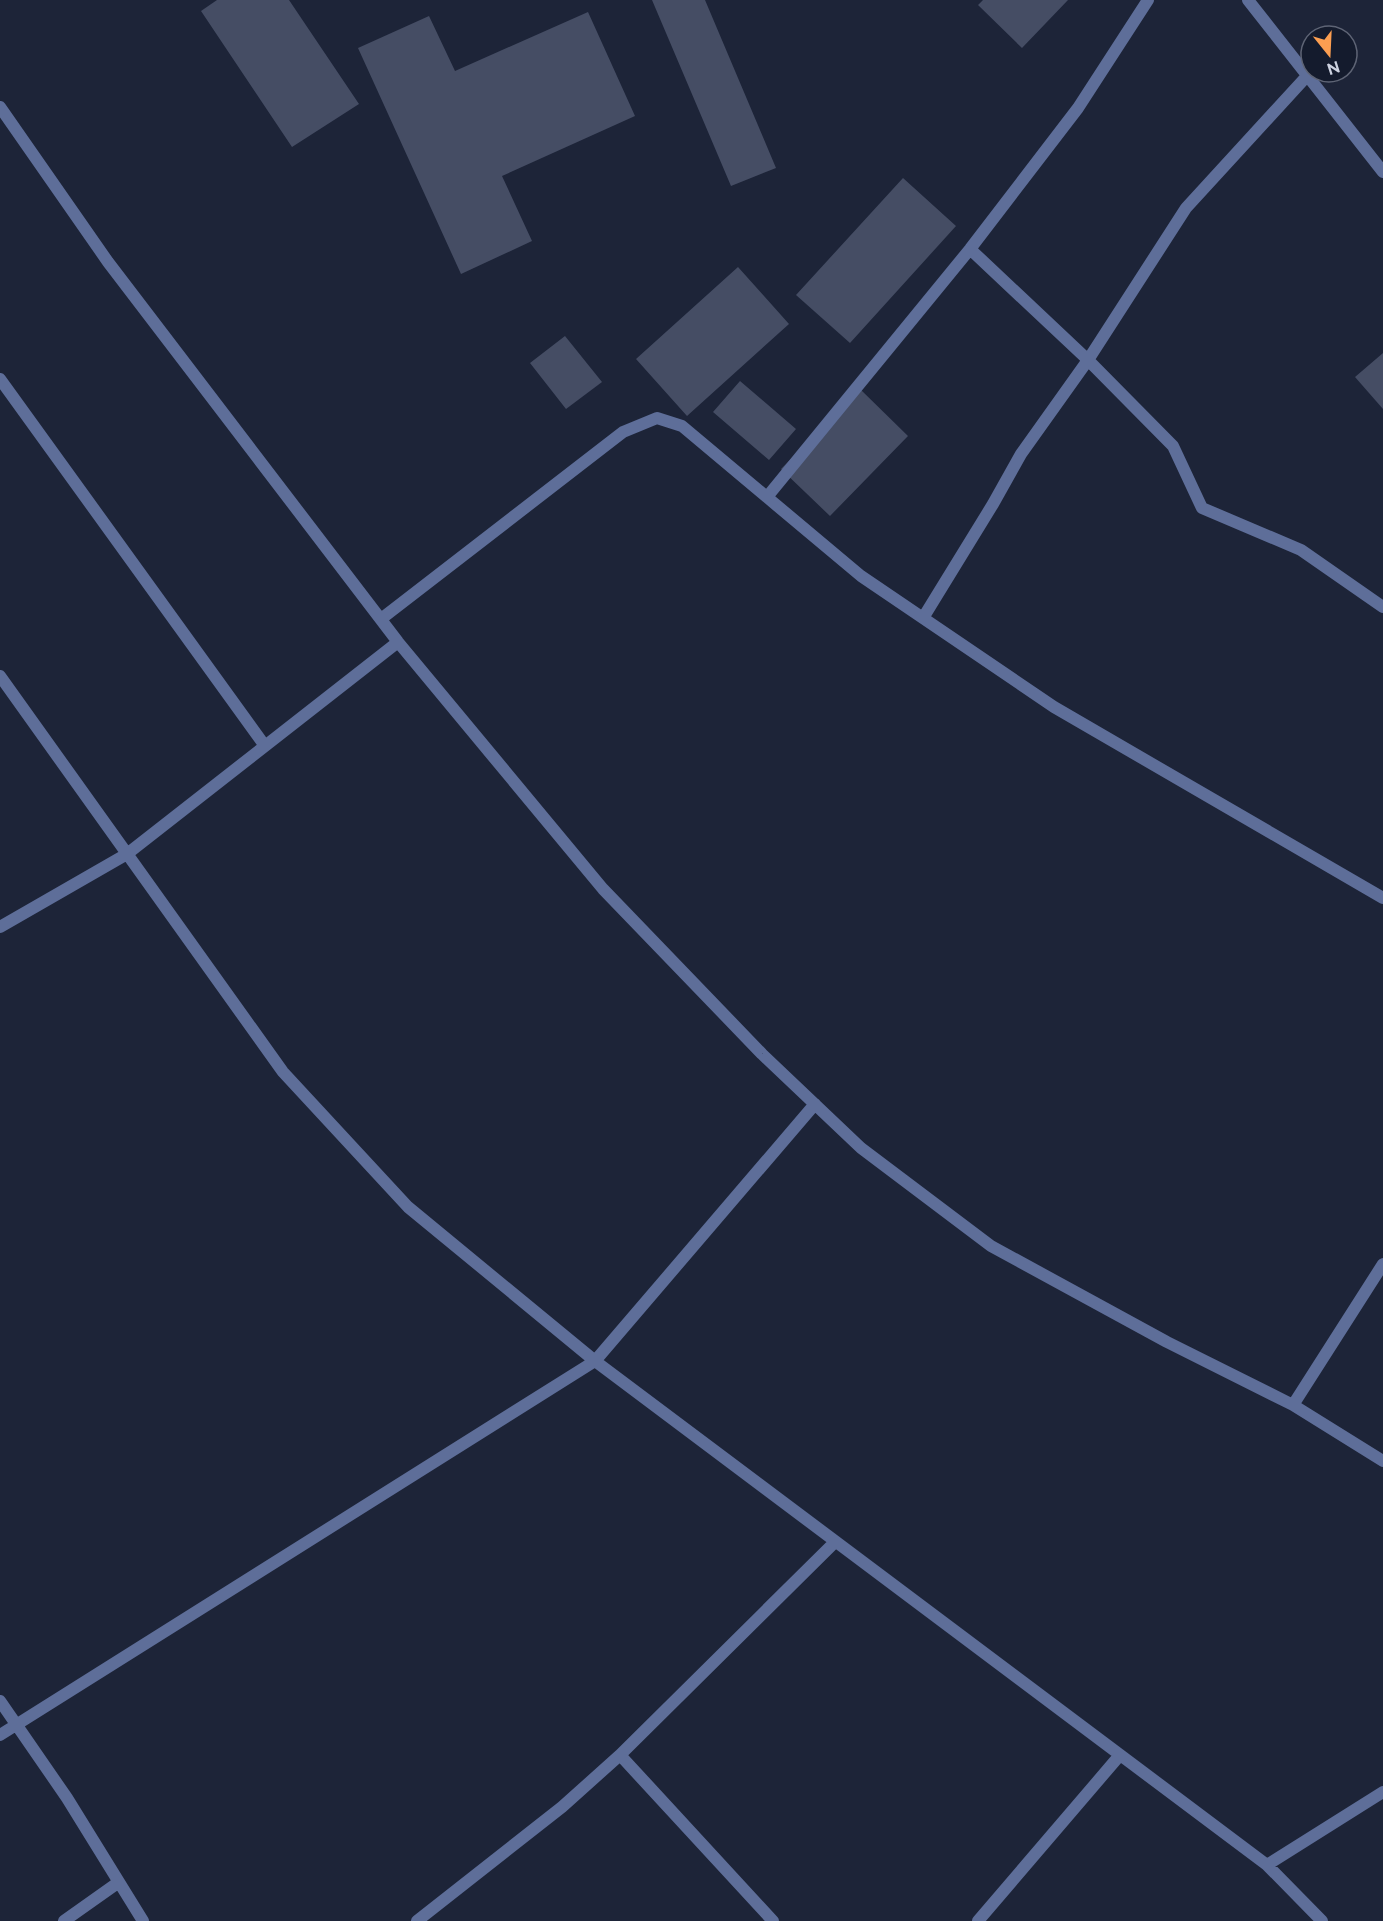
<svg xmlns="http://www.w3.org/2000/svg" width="1383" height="1921" viewBox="0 0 1383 1921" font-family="Raleway,sans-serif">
<rect width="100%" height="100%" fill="#1d2438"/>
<path fill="#454d64" d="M217,0H289L359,104L292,147L201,11Z
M652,0H705L776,168L731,186Z
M983,0H1068L1022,48L978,5Z
M588,12L635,116L502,176L532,241L461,274L358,48L429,16L455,71Z
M903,178L956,226L850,343L796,295Z
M738,267L789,324L687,416L636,359Z
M565,336L602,382L566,409L530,363Z
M1383,353V409L1355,377Z
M740,381L796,429L769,460L713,412Z
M860,389L908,436L830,516L781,469Z"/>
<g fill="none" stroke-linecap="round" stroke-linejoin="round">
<path stroke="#5e6e99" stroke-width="12" d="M1248,0L1383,172
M0,107L108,262L398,642L603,889L762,1054L861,1148L991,1246L1167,1342L1293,1405L1383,1461
M970,249L1088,360L1173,446L1202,508L1301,550L1383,607
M0,379L265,746
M767,497L970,249L1078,108L1148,0
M923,618L993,504L1021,454L1088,360L1186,208L1307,76
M381,619L623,432L657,418L682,426L861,576L1054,707L1383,898
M0,676L283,1072L408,1207L595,1361L1267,1865L1322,1921
M0,927L127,854L398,642
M1293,1405L1383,1264
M0,1701L67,1798L143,1921
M0,1735L595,1361L815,1104
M620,1755L773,1921
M1267,1865L1383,1792
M64,1921L119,1882
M417,1921L562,1807L620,1755L835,1542
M978,1921L1120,1755"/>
</g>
<g transform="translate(1329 54) rotate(162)"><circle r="28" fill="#141b2d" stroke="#5e6475" stroke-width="1.5"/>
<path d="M0-4.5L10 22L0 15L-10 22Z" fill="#fb9e51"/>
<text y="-9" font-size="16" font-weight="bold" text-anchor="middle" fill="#cdd2e0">N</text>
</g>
</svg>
